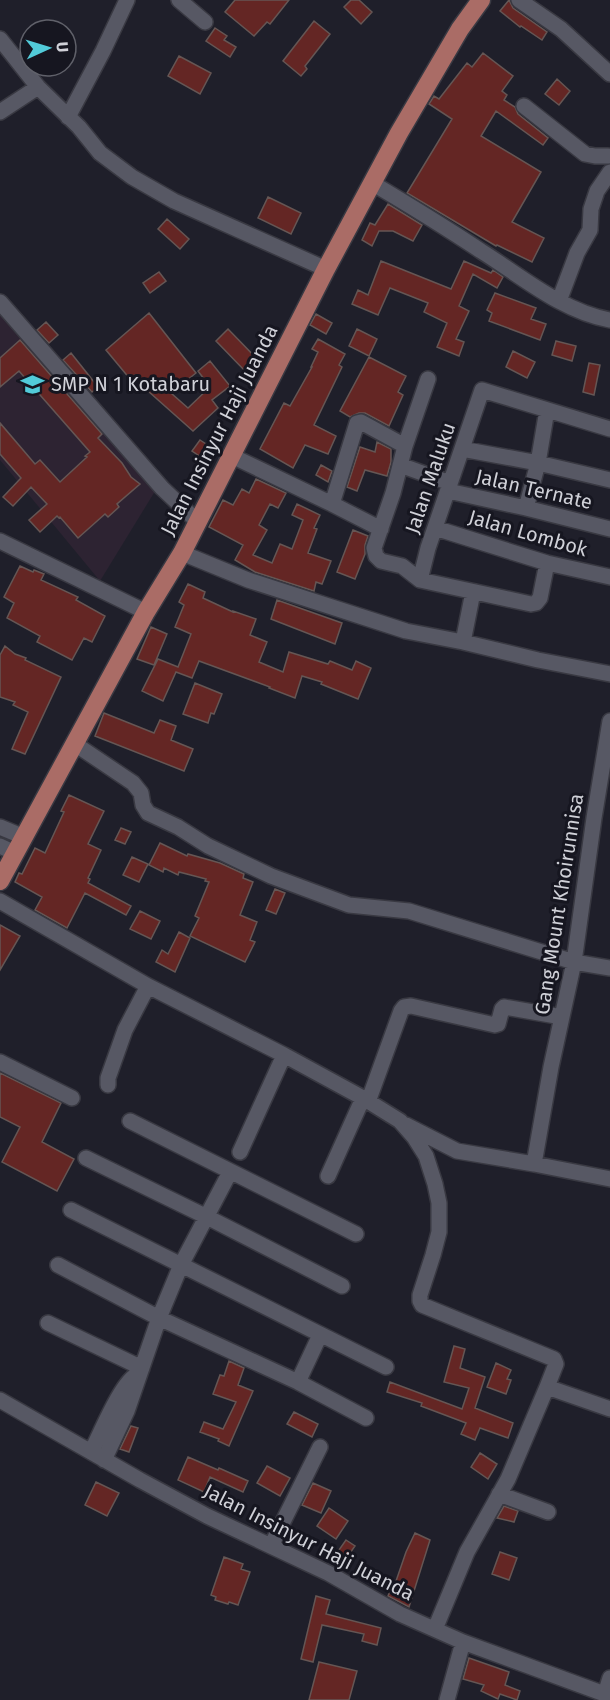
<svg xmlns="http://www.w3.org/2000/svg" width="610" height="1700" viewBox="0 0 610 1700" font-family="'Fira Sans',sans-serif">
<rect width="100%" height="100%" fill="#1f1f2a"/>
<path fill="#2d2332" d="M0,309L157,488L100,581L0,460Z"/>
<path fill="#642624" stroke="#655654" stroke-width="1.5" d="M235,0H289L270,24L267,22L254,36L225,12Z
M351,0H359L372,12L361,24L344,7Z
M509,0L513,8L547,32L542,40L521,26L520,27L500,11Z
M314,21L330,34L305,66L307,69L301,76L283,61Z
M215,28L227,36L224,40L236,47L230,57L206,41Z
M483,53L513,76L502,91L507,95L504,100L515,107L518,114L548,138L543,145L496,111L481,136L541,172L512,222L544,238L532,262L497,245L496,246L407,193L452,119L429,104L434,96L439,99L467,63L472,67Z
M179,56L211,73L200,94L168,76Z
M557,79L570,91L559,105L545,94Z
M268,197L301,213L291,234L258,218Z
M388,204L422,225L413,241L393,231H379L372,246L362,240L370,223L375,225Z
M167,219L189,239L180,249L158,229Z
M381,261L451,289L464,261L491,273L493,270L503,277L497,288L473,274L459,306L469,311L456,339L464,342L459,356L437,347L447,323L424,312L428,303L390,288L378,315L352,304L358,290L368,295Z
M159,272L166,281L150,293L143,283Z
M495,293L536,308L531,319L546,324L540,340L489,321L492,313L487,310Z
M149,313L196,373L171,393L188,408L210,387L198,371L210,361L230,386L212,400L218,408L193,431L148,391L149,390L135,375L130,379L106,350Z
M316,314L332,323L326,334L310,325Z
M46,322L58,335L49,343L37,330Z
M228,329L258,360L246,372L216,341Z
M357,329L377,339L369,356L349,346Z
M318,339L345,354L339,365L342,367L314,425L336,436L328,454L305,445L293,468L260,449L284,403L290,406L312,367H311L318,352L312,349Z
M20,340L102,434L98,438L122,463L131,477L140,484L117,504L119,507L108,517L105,514L78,538L60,517L59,518L57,516L40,532L29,520L47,504L31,487L13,506L3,497L21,478L0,454V423L35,464L40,460L60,482L87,457L85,456L90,452L19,371L0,387V358Z
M556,341L576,346L572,361L552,355Z
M513,351L535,362L527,378L506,367Z
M71,353L98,387L92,392L63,360Z
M369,357L406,376L398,392L403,395L389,426L365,413H359L350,417L340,411Z
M589,363L600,365L594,395L583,392Z
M200,440L209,446L201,457L192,451Z
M377,442L391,449V462L387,476L365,470L357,491L347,487L360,447L375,452Z
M321,465L332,471L328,482L316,475Z
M256,479L286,493L278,508L270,504L259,525L267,530L253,555L272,563L280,544L292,549L303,520L292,515L297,504L320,515L314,528L317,529L308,553L331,561L322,584L316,582L314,591L255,572L235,560L243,545L209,527L223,500L233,505L242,489L249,493Z
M353,530L368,536L365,545V554L355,579L337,572Z
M20,566L33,572L34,570L44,574L41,580L78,597L76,600L105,616L92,642L84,638L72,660L37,642L40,636L7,618L14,603L4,597Z
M188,584L205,592L203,598L233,612V611L256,619L250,635L267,642L259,662L283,672L289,652L328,664L330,661L352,670L356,661L371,668L358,699L321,684L322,682L302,676L295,698L269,688L270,687L199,661L192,678L176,672L163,701L142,691L158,659L178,667L191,634L175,627L184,605L179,602Z
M277,600L342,623L335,644L271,619Z
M151,627L167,634L154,665L137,659Z
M5,646L15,654L26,658L25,660L61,677L25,754L12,749L28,712L13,705L15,702L0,697V655Z
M195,683L222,694L214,714L211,713L208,723L183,714Z
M104,713L154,733L160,720L176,726L171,740L193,749L184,771L95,736Z
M69,795L104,811L88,844L101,850L88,878L90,879L88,883L131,906L126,915L85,893L67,928L35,910L42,897L15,882L19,873L22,874L35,848L45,853L64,812L61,811Z
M121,828L131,832L125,844L115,840Z
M160,843L187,856L188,854L220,863L244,874L243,878L253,882L240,915L257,922L250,940L255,942L245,962L190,936L199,918L195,916L209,882L205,881L206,879L179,872L178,875L164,868L163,872L149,865Z
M132,857L148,864L139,882L123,875Z
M275,889L285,893L276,914L266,910Z
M140,911L160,921L151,939L130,929Z
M0,925L20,936L0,970Z
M179,932L190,938L175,972L156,962L162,950L168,954Z
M0,1073L61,1103L42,1142L74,1159L57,1191L2,1162L20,1127L0,1117Z
M454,1346L465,1349L460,1368L485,1377L475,1408L513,1423L508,1438L480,1428L475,1440L461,1434L466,1423L421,1406L422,1403L387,1392L390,1382L462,1409L469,1388L444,1382Z
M229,1361L244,1368L238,1385L253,1391L229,1446L218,1441L219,1439L200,1432L204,1422L223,1429L236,1402L213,1394L220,1375L224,1376Z
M496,1363L511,1370L507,1379L511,1380L506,1394L487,1387Z
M294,1412L318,1424L312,1437L287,1424Z
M131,1426L138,1428L129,1452L120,1449Z
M480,1453L497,1464L488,1479L471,1467Z
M188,1457L218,1470L219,1468L248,1481L243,1492L210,1477L204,1492L178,1480Z
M267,1466L290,1478L280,1496L257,1483Z
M96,1482L119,1493L107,1516L85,1505Z
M313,1483L331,1491L321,1513L302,1505Z
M504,1506L518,1511L514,1522L497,1518Z
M329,1508L348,1521L336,1539L317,1526Z
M415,1533L430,1540L409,1607L388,1596L393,1584H395L406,1552Z
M346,1540L355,1546L343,1563L334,1557Z
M500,1552L517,1558L509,1580L492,1574Z
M224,1557L243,1564L241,1569L250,1572L238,1605L229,1602L228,1604L215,1600L216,1597L211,1595Z
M316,1596L330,1600L326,1614L381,1628L377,1645L362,1641L364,1634L322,1625L313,1662L301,1659Z
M469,1658L509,1672L505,1685L520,1691L517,1700L500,1694L498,1699L481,1691L484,1685L463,1679Z
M319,1662L357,1671L349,1700H309Z"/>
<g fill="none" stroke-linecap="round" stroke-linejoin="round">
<defs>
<path id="minor" d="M179,0L205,22
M519,0L561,29L610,74
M0,39L38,87L79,127L100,153L132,177L174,201L326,269
M524,106L585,154L595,156H608
M0,112L38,87
M68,117L103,51L127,0
M372,183C409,205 445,227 481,251C521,276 563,312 610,320
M559,301L577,253L590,230L591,209L597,191L610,172
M0,302L162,488L198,522
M428,379L405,446L393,493L374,548L376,556L381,561L402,566L420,580L531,604L536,603L540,598L547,563
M462,449L538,463L610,480
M232,456L332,504L381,529
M400,465L450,483
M448,491L526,508L610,529
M332,504L357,423L361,422L405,446
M526,508L538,463L547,410
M435,528L547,563L610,577
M0,541L146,612
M182,553L248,580L406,631L463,642L538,660L610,674
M420,580L428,548L482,390L610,429
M463,642L473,592
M75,744L133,783L141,793L143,805L148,813L178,827L208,846L271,876L349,905L409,911L574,962L610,968
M0,827L24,837
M0,846L15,853
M0,901L148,986L284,1055L363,1098L400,1121L414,1137L426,1156L435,1184L439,1203V1232L433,1255L420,1295V1301L422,1305L554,1359L556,1364L547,1387
M0,1062L72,1098
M108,1085V1078L125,1030L148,986
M368,1102L401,1011L404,1007L411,1006L495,1025L498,1024L502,1009L504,1007L562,1017
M130,1121L356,1234
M406,1125L457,1151L534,1164L610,1179
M240,1152L284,1055
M86,1158L207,1217L342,1286
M534,1164L551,1067L574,962L594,818L610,721
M328,1176L363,1098
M71,1210L386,1367
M58,1265L159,1318L298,1382L366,1418
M48,1323L142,1368
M298,1382L320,1335
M0,1400L140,1480L207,1516L328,1573L400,1614L463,1642L610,1696
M91,1452C100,1435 122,1380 138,1374
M104,1460L127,1411L159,1318L181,1265L230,1172
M499,1494L548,1512
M271,1546L320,1447
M435,1629L467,1552L508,1479L547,1387L610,1409
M605,1694L610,1678
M447,1700L463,1642"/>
<path id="trunk" d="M0,881L146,612L182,553L326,269L399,133L460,29L481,0"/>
</defs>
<use href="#minor" stroke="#393942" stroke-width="18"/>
<use href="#trunk" stroke="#393942" stroke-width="21"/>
<use href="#minor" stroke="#575864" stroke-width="15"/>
<use href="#trunk" stroke="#aa6c66" stroke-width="18"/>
</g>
<defs>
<symbol id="school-bare" viewBox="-9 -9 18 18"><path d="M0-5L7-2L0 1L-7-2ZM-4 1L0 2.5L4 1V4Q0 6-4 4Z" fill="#52cbd9" stroke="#161620" stroke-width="2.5" paint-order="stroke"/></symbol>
</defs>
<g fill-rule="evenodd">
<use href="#school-bare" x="16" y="368" width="33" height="33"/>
</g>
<g text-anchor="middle" stroke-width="6" stroke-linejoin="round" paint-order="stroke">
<g font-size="20" fill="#d0d1d8" stroke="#161620" text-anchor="start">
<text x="51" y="391">SMP N 1 Kotabaru</text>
</g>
<g font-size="20" fill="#d0d1d8" stroke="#161620">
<text transform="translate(219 430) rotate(-63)" y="7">Jalan Insinyur Haji Juanda</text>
<text transform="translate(430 478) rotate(-71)" y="7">Jalan Maluku</text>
<text transform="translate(534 489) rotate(13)" y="7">Jalan Ternate</text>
<text transform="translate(528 533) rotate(16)" y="7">Jalan Lombok</text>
<text transform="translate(559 904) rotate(-81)" y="7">Gang Mount Khoirunnisa</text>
<text transform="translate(309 1542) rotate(27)" y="7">Jalan Insinyur Haji Juanda</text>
</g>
</g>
<g transform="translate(48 48) rotate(86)"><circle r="28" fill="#161620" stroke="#60616a" stroke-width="1.5"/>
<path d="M0-4.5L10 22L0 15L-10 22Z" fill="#52cbd9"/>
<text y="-9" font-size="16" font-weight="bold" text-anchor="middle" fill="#d0d1d8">U</text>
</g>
</svg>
